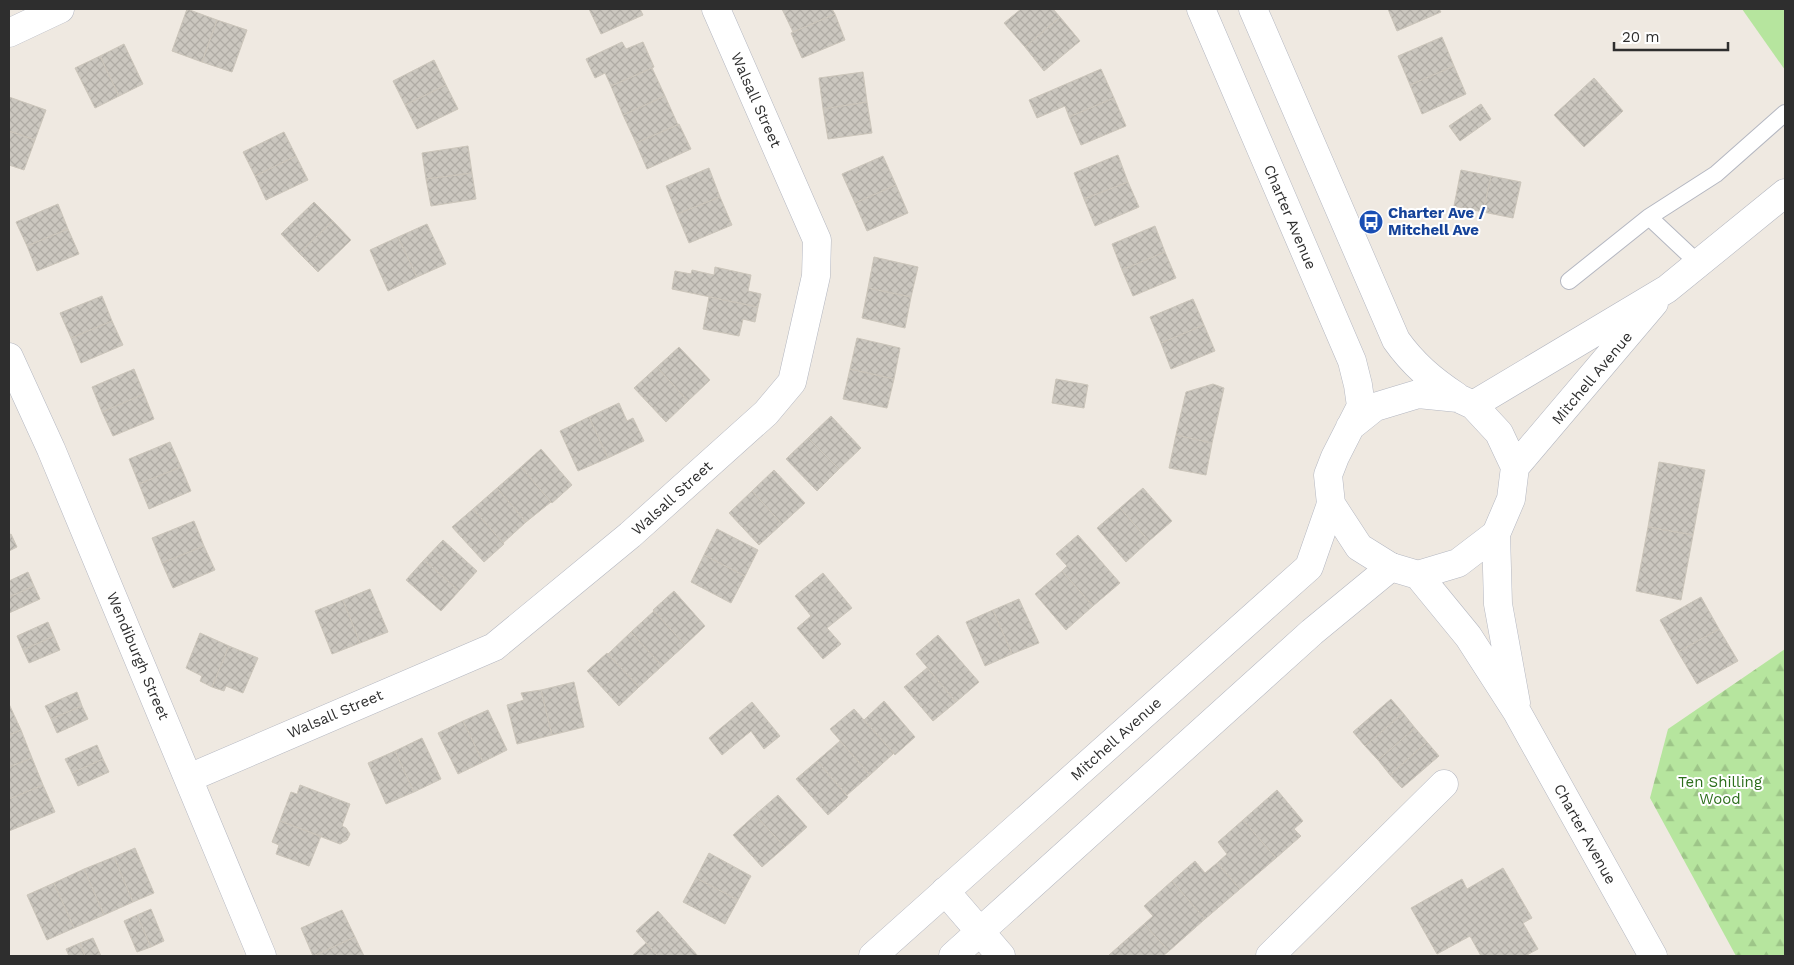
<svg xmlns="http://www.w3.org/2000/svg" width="1794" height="965" viewBox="0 0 1794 965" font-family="'Work Sans',sans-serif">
<defs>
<pattern id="forest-firs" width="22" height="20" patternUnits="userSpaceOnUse" patternTransform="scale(1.25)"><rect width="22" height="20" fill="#b6e59e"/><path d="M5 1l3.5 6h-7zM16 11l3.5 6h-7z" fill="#9dc588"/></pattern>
<pattern id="building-cross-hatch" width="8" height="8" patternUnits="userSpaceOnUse" patternTransform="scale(1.25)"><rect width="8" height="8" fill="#cbc7bf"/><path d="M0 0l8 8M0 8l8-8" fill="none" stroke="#afaba4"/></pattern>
</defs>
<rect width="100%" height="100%" fill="#efe9e1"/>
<path fill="#b6e59e" d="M1742,9H1785V70Z"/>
<path fill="url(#forest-firs)" d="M1785,649V956H1736L1650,798L1668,729Z"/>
<path fill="url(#building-cross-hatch)" stroke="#cbc5ba" d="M187,9L217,20L202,62L172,51Z
M589,9H640L643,15L601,34Z
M782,9H832L835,14L793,32Z
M1021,9H1053L1060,17L1025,47L1004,23Z
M1388,9H1439L1441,12L1397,31Z
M835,14L845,40L802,58L791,33Z
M1060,17L1080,41L1044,71L1025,47Z
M217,20L247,30L232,72L202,62Z
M1442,37L1454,66L1410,85L1398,56Z
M622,42L626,49L643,42L654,67L611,86L605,73L595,78L586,59Z
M124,44L143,84L119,96L100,56Z
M100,56L119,96L95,108L75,68Z
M434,60L446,85L405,105L393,81Z
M1454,66L1466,94L1422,114L1410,85Z
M652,68L665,96L623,115L611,86Z
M1101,69L1114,98L1069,117L1065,106L1037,118L1029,100Z
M863,72L867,102L823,109L819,78Z
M1594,78L1623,111L1584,147L1554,115Z
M446,85L458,109L417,129L405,105Z
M665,96L678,125L636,143L623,115Z
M9,97L46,110L35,140L9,131Z
M1114,98L1126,126L1081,145L1069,117Z
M867,102L872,133L828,139L823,109Z
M1481,104L1491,119L1460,141L1449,126Z
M679,124L691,149L647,169L636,143Z
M9,131L35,140L24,170L9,165Z
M284,132L296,156L255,176L243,152Z
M468,146L472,173L426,179L422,153Z
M1118,155L1128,182L1084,199L1074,173Z
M296,156L308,180L266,200L255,176Z
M883,156L896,185L855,203L842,174Z
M709,168L720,197L677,214L666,186Z
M1461,170L1491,176L1483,212L1454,206Z
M472,173L476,199L431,206L426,179Z
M1491,176L1521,182L1513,218L1483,212Z
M1128,182L1139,207L1095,226L1084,199Z
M896,185L908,213L867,231L855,203Z
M720,197L732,225L689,243L677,214Z
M314,202L333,221L299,253L281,234Z
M58,204L68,229L27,246L16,222Z
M333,221L351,240L318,272L299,253Z
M427,224L446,264L417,277L398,237Z
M1155,226L1165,252L1122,270L1112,244Z
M68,229L79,254L37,271L27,246Z
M398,237L417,277L388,291L370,250Z
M1165,252L1176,278L1133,296L1122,270Z
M874,257L918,267L911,297L868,288Z
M715,267L751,275L748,291L761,294L758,307L672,289L675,271L691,274L692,270L714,275Z
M868,288L911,297L905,328L862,318Z
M102,296L112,321L71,338L60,313Z
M709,297L758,307L755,322L743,319L739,336L703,329Z
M1193,299L1204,325L1161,343L1150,317Z
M112,321L123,345L81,363L71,338Z
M1204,325L1215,351L1171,369L1161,343Z
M857,338L900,348L894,379L850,369Z
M679,347L710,380L688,401L657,367Z
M657,367L688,401L666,422L634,388Z
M134,369L144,394L102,412L92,387Z
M850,369L894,379L887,408L843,399Z
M1056,379L1088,385L1084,408L1052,403Z
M1213,384L1224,388L1212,443L1176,435L1186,392Z
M144,394L154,419L113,436L102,412Z
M619,403L627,421L633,418L644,441L608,458L589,417Z
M831,416L861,448L839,469L808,438Z
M589,417L608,458L578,471L560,431Z
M1176,435L1212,443L1206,475L1169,468Z
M808,438L839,469L817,491L786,459Z
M170,442L181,467L139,484L129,459Z
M541,449L572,485L552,503L521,467Z
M1659,462L1705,470L1693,535L1648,527Z
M181,467L191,491L149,509L139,484Z
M521,467L551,502L526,522L497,488Z
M774,470L805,503L782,524L752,491Z
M497,488L526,522L503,543L473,509Z
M1143,488L1172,521L1149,541L1120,508Z
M752,491L782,524L759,545L729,513Z
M1120,508L1149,541L1126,562L1097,528Z
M473,509L504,544L484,562L452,527Z
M194,521L204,546L162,563L152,538Z
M1648,527L1693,535L1681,600L1636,591Z
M717,529L758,550L745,576L704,555Z
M11,534L17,547L9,551V535Z
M1078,535L1120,583L1093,606L1062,571L1067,566L1056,554Z
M443,540L477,571L459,591L424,560Z
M204,546L215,570L173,588L162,563Z
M704,555L745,576L731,603L691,582Z
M424,560L459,591L441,611L406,580Z
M1062,571L1093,606L1066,630L1035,594Z
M28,572L34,586L9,597V581Z
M823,573L852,608L827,628L841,644L823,659L797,628L811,616L795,596Z
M34,586L40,599L9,613V597Z
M370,589L388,632L360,643L343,600Z
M674,591L705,626L685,645L653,610Z
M1701,597L1719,629L1678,652L1660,620Z
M1019,599L1039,643L1012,654L993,610Z
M343,600L360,643L332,654L315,611Z
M993,610L1012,654L985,666L966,622Z
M654,611L685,645L662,666L631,632Z
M48,622L54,636L23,650L17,636Z
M1719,629L1738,661L1697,684L1678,652Z
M631,632L662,666L639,687L608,654Z
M200,633L229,646L212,687L200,681L202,676L186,668Z
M938,635L979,682L956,702L916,654Z
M54,636L60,650L29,663L23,650Z
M229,646L258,658L243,693L226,686L224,691L212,687Z
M607,653L639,687L619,706L587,671Z
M927,668L956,702L933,721L904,687Z
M574,682L584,727L552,735L541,690Z
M541,690L552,735L517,744L507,705L524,700L521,693Z
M77,692L82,706L51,719L45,706Z
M1391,699L1403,713L1365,746L1353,732Z
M884,701L915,737L895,755L864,720Z
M752,702L780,736L764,749L751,731L722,755L709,738Z
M9,704L21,730L9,735Z
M82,706L88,719L57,733L51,719Z
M854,709L894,753L870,775L830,729Z
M488,710L507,750L483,762L463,721Z
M1403,713L1415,728L1378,760L1365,746Z
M463,721L483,762L458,774L438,733Z
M1415,728L1427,742L1390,775L1378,760Z
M21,730L32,758L9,767V735Z
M422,738L441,779L414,792L395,751Z
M840,741L870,775L847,795L817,761Z
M1427,742L1439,756L1402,788L1390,775Z
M97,745L103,759L72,773L65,759Z
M395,751L414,792L386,804L368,763Z
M32,758L43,785L9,799V767Z
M103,759L109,772L78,786L72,773Z
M817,761L848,797L828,815L796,779Z
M43,785L55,812L9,831V799Z
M300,785L350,804L342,826L346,828L350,834L347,840L340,844L280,821L291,792L297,794Z
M1277,790L1303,821L1294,829L1301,836L1276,858L1243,820Z
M778,795L807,827L785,847L755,815Z
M755,815L785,847L762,867L733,835Z
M1243,820L1276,858L1240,889L1217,863L1227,854L1218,842Z
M280,821L321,836L309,866L276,854L279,845L272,842Z
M135,848L154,893L133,902L114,857Z
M709,853L751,876L738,900L696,878Z
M114,857L133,902L104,915L84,869Z
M1195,861L1205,873L1217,863L1240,889L1205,919L1172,881Z
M1503,868L1532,918L1523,923L1538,949L1525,956H1481L1470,936L1437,954L1411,908L1462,879L1467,889Z
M84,869L104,915L74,928L54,883Z
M696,878L738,900L725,924L683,902Z
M1172,881L1205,919L1169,951L1144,924L1153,916L1144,906Z
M54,883L74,928L47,940L27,895Z
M151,909L164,941L151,947L137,915Z
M342,910L355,937L313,956L301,928Z
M658,911L698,956H658L636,931Z
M137,915L151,947L137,952L124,921Z
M1144,924L1169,951L1163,956H1110L1109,955Z
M355,937L364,956H314Z
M93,938L101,956H85L80,943Z
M80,943L85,956H69L66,949Z
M646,943L658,956H632Z"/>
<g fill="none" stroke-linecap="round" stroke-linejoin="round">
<defs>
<path id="service" d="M1698,263L1649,217L1716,174L1785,113
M1569,281L1649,217"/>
<path id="minor" d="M9,33L60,9
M9,357L51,449L262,956
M189,778L494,647L630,535L766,413L792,382L816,276L817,240L716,9
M945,891L1001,956
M873,956L1309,567L1331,504
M953,956L1312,632L1391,567
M1270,956L1444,784"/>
<path id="tertiary" d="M1201,9L1352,361L1358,385L1361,406L1335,457L1328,475L1331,504L1359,547L1391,567L1418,575L1458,563L1496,534L1511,499L1515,467L1499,433L1473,405L1458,398L1418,394L1375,407L1350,427
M1253,9L1396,340C1413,364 1432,380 1456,396
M1473,405L1667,289L1785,193
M1515,467L1654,303
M1496,534L1498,604L1516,703
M1418,575L1468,636L1517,712L1653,956"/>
</defs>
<use href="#service" stroke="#b4b7c1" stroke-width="18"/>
<use href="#minor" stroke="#b4b7c1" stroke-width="29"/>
<use href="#tertiary" stroke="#b4b7c1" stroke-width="29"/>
<use href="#service" stroke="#fff" stroke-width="16"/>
<use href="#minor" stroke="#fff" stroke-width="28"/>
<use href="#tertiary" stroke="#fff" stroke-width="28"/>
</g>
<defs>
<symbol id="bus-disc" viewBox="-11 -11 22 22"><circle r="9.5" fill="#1a4fb4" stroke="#fff"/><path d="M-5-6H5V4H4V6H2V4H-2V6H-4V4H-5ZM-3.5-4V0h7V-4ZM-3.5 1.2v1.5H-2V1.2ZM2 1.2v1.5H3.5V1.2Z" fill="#fff"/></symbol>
</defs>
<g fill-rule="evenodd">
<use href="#bus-disc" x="1357" y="208" width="28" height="28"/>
</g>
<g text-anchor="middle" stroke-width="4" stroke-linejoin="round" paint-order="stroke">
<g font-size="15" fill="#2e2e2e" stroke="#fff">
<text transform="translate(756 100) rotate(66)" y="5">Walsall Street</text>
<text transform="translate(1290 217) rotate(67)" y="5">Charter Avenue</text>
<text transform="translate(1592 378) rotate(-50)" y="5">Mitchell Avenue</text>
<text transform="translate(672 498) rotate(-42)" y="5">Walsall Street</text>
<text transform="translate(138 656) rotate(67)" y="5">Wendiburgh Street</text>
<text transform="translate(335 714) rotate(-23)" y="5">Walsall Street</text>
<text transform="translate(1116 739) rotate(-42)" y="5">Mitchell Avenue</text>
<text transform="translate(1585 834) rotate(61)" y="5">Charter Avenue</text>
</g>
<g font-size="15" font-weight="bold" fill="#164399" stroke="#fff" text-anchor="start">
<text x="1388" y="218">Charter Ave /<tspan x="1388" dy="17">Mitchell Ave</tspan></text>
</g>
<g font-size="15" fill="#2c6e1b" stroke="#fff">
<text x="1720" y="787">Ten Shilling<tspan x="1720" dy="17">Wood</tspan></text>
</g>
</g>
<rect width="1794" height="965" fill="none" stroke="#2e2e2e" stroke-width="20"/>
<path d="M1614 42v8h114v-8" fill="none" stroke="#2e2e2e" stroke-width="2.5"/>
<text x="1622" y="42" font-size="15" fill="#2e2e2e" stroke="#ffffff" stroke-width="4" paint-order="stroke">20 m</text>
</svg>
